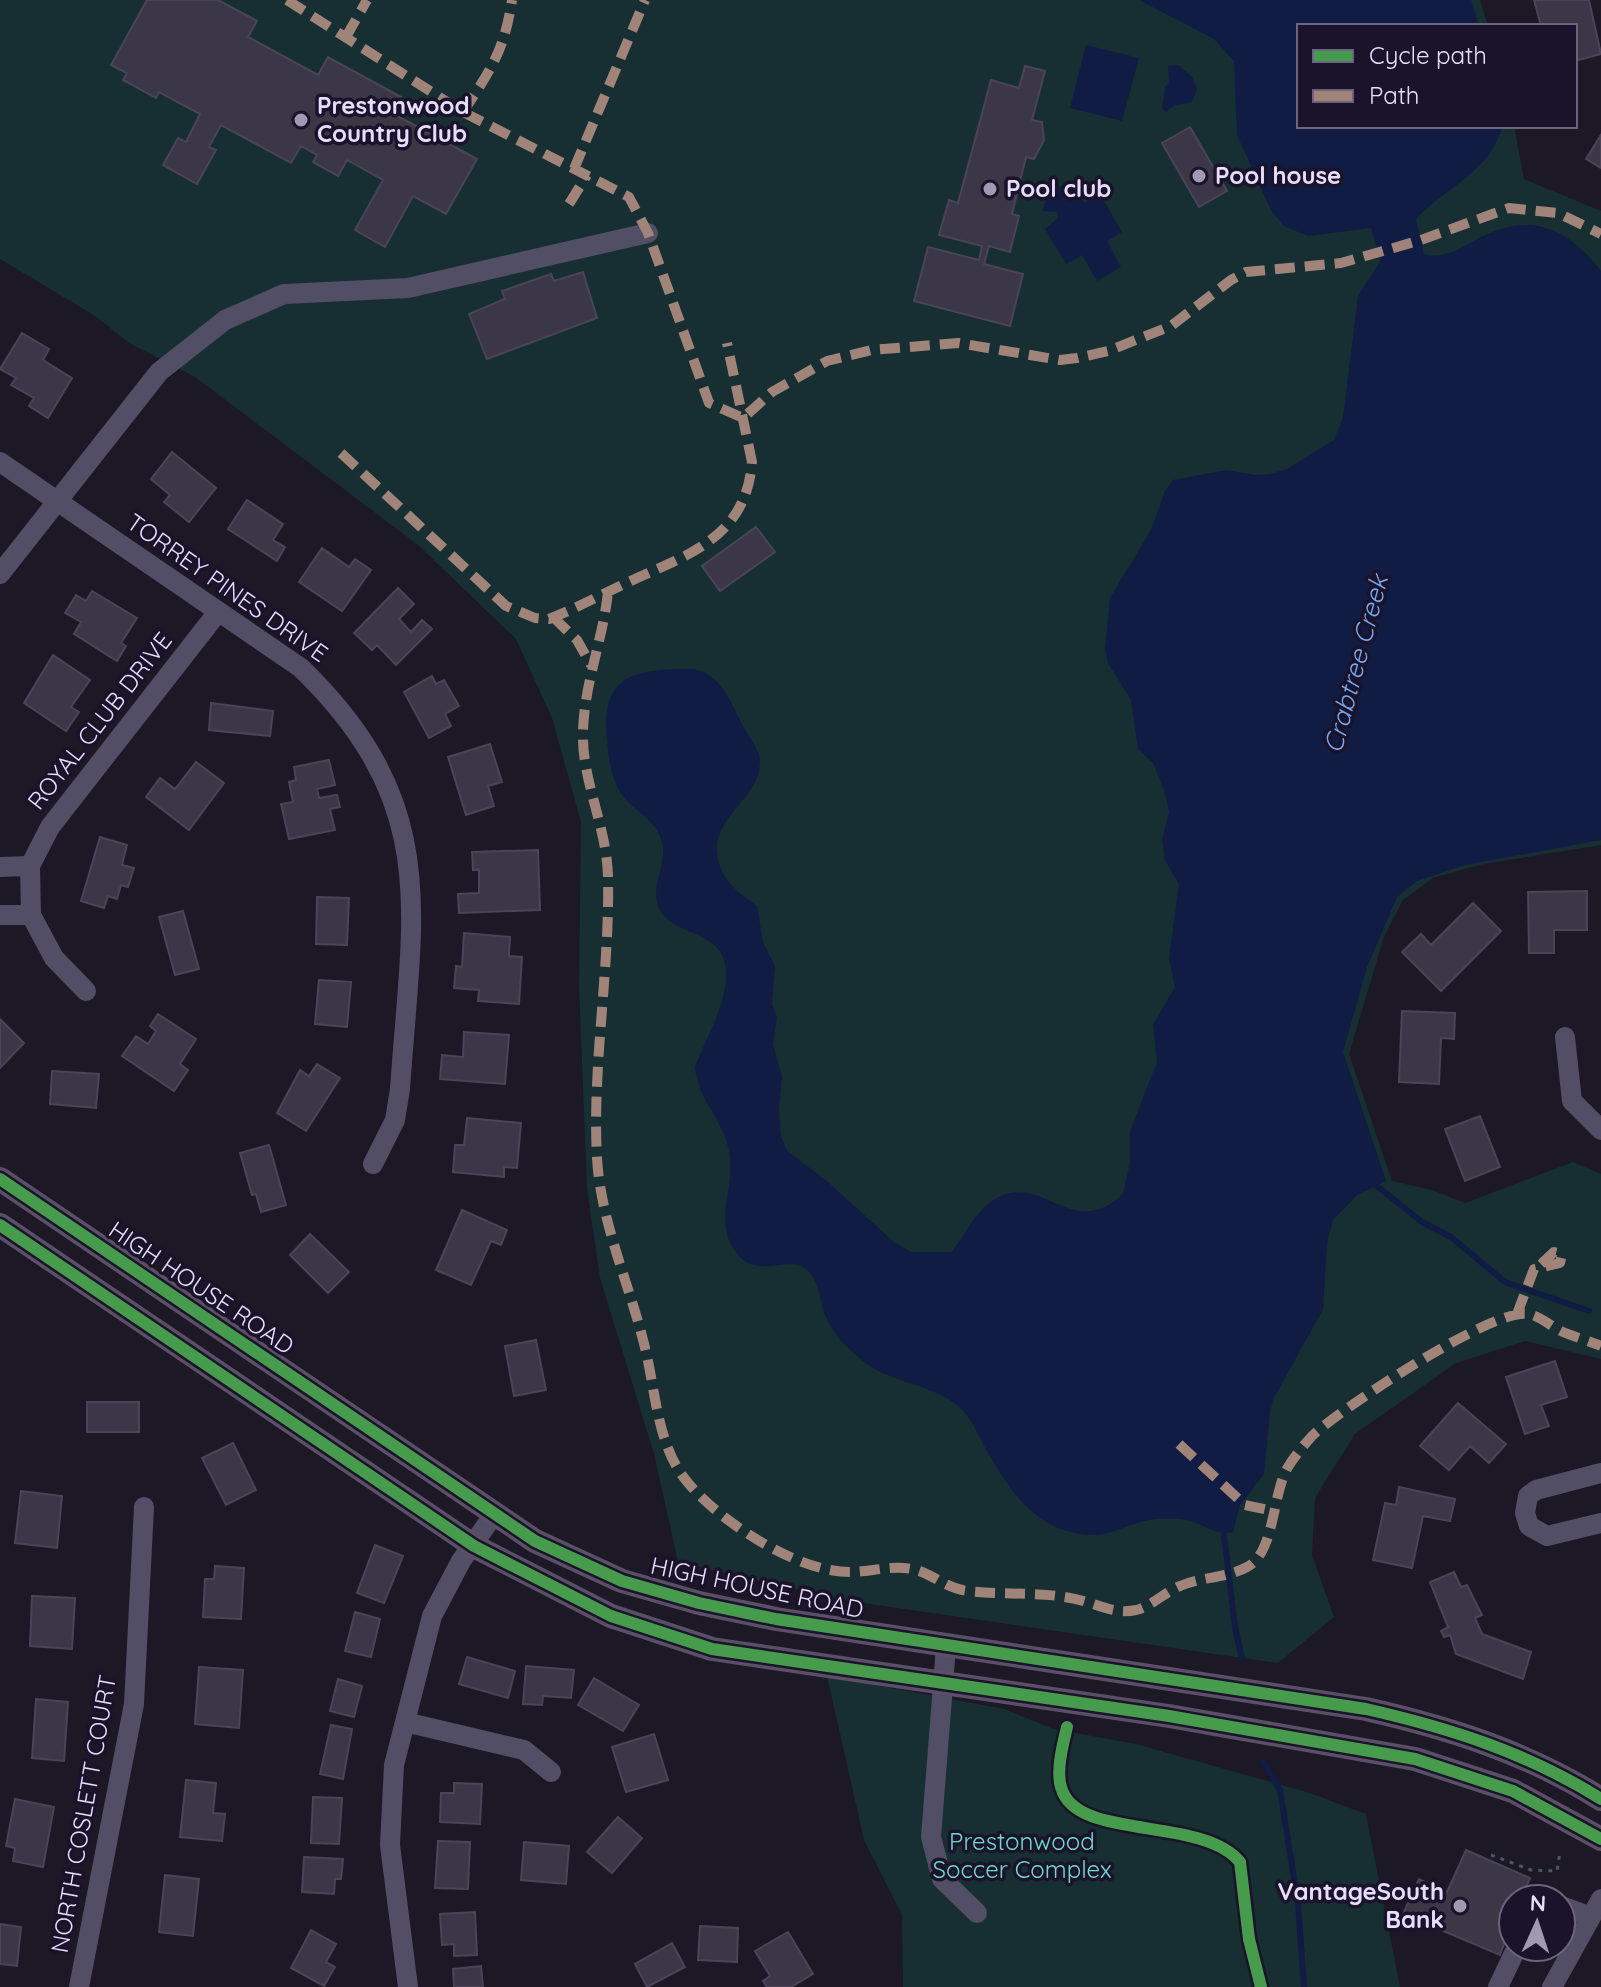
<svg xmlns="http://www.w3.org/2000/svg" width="1601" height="1987" viewBox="0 0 1601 1987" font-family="Quicksand,sans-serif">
<rect width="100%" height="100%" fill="#1c1825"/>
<path fill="#172e32" d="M0,0H1480L1488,26H1299V126H1514L1524,179L1601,211V845L1479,865L1433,878L1403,900L1384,937L1349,1054L1392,1181L1432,1190L1465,1203L1573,1162L1601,1174V1359L1525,1341L1456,1363L1355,1434L1315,1498L1312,1555L1334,1617L1278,1663L842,1600L678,1562L654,1454L600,1278L587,1189L579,985L581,822L552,718L516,639L418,545L195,377L129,343L95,316L0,259Z
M827,1676L1004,1709L1054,1729L1136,1744L1310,1793L1366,1814L1400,1987H903L902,1915L864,1840Z"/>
<path fill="#101c44" d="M1139,0H1471L1479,26H1299V126H1502C1493,170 1443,189 1416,219L1424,254C1442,260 1461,248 1476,240C1528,211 1566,226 1601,271V840L1465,865L1417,881L1397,897L1367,967L1343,1052L1386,1181L1357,1195L1333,1220L1327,1243L1323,1309L1275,1396L1270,1411L1264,1474L1240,1505L1233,1532C1216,1536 1204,1524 1187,1520C1178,1518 1167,1519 1157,1519C1135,1520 1114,1535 1093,1535C1039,1535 1009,1491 986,1449C979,1437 973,1422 964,1412C941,1385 896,1385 867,1364C852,1352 835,1338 827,1319C820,1306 820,1286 811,1274C792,1249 757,1284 735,1251C714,1221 734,1189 730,1157C727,1124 697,1099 695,1067C707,1034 731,1000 725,964C719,931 675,935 661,912C647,890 668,865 662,842C656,818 632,811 620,792C611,777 608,756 607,739C601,676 632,669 690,669C721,670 732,706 744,728C750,738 759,749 760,760C761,798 716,813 717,850C718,878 736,891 757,906L763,942L775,966L772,1004L777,1018L773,1044L782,1077L779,1109L781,1136L787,1151L828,1182L895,1243L911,1252H951C966,1235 974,1212 995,1199C1042,1171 1072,1242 1123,1194L1130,1163V1131L1157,1062L1153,1025L1175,987L1169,958L1179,884L1165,860L1162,840L1169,812L1165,793L1153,763L1138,749L1131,700L1108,663L1105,648L1110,598L1151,530L1165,491L1173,480L1227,470L1255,475L1270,474L1287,469L1334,440L1343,417L1358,296L1381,260L1371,228L1308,236L1284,226L1271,210L1237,135L1234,61L1214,39Z
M1086,45L1139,58L1122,121L1070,108Z
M1178,65L1192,77L1197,89L1192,102L1175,105L1166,112L1162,108L1165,87L1169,82L1168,66Z
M1072,183L1085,187L1079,194L1084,203L1101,196L1122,232L1107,241L1121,267L1097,281L1082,255L1066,264L1045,229L1058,218L1057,212L1043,211C1046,194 1054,186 1072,183Z"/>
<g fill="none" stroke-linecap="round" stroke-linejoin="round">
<path stroke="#101c44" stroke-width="6" d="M1373,1183L1422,1222L1451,1237L1505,1282L1589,1311
M1224,1535L1235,1627L1242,1659
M1263,1761L1280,1790L1298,1903L1304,1987"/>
</g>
<path fill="#3c3746" stroke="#4a4457" stroke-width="2" d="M147,0H218L257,21L248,37L318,75L328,57L401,97L392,113L477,159L446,214L413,196L385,247L355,230L383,180L347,160L338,176L313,162L317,155L301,146L291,163L221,125L209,147L216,150L197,184L163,165L178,138L186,142L200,114L159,92L156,98L123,80L127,73L111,65Z
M1534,0H1589L1601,54L1575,61V26H1541Z
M1025,66L1045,71L1032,120L1042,122L1044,140L1034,159L1026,157L1012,214L1019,216L1010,252L989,246L984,264L1023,274L1010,326L914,301L928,247L979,260L982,246L939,235L949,200L958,203L991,80L1019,88Z
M1190,127L1227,191L1199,207L1162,143Z
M1601,135V168L1586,159Z
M583,272L597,318L487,359L469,314L505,299L502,291L551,274L554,281Z
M22,333L49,349L43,360L72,378L48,418L29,406L34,398L11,385L16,378L0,369Z
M172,452L216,488L189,522L164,502L170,495L151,479Z
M247,500L283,524L273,540L285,547L277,561L228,529Z
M756,527L775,552L720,591L702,566Z
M322,548L349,567L355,559L371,570L342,611L299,582Z
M398,588L414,604L399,619L411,632L422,620L432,629L396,665L377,645L372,650L354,633Z
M92,591L137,618L121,643L126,646L117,661L74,634L81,622L65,613L76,595L86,601Z
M53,655L90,680L71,707L79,712L66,731L24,703Z
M432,676L436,684L444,680L459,706L445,714L451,726L429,738L404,692Z
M211,703L273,711L270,736L209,730Z
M490,744L502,782L488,786L494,806L466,815L448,757Z
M329,760L335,785L317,789L319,798L337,795L340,807L330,809L335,830L289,839L281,804L293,802L289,782L296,780L294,767Z
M196,762L224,783L189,830L146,797L160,778L175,789Z
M100,837L127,845L122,865L134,868L128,887L121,885L117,899L108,896L104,908L81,901Z
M538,850L540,910L459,913L458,894L479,893V870H473L472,852Z
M1587,891V930H1554V953H1529L1528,892Z
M317,897L349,898L347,945L316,944Z
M1473,903L1501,931L1441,991L1402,952L1421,934L1431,945Z
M183,911L199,969L175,975L159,917Z
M464,933L510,937L509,956L522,957L519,1004L478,1001L479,990L454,988L456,966L462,967Z
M319,980L351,982L347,1027L315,1024Z
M1402,1011L1455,1013L1454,1039L1441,1038L1439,1084L1399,1082Z
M158,1014L196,1039L180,1064L188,1070L174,1091L122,1056L136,1036L148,1044L156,1031L150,1026Z
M0,1019L24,1043L0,1068Z
M464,1032L509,1035L505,1084L440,1079L442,1055L463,1057Z
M317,1064L340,1078L306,1131L277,1113L300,1070L309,1076Z
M52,1071L99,1074L96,1108L50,1104Z
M1480,1116L1500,1167L1465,1181L1445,1129Z
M467,1118L521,1123L517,1168L504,1167V1177L453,1172L455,1145H464Z
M269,1145L286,1205L261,1212L256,1194L252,1195L240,1153Z
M462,1210L507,1230L501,1245L491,1241L471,1285L436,1270Z
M310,1234L349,1272L328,1293L290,1255Z
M536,1340L546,1390L514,1396L505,1346Z
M1555,1361L1567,1397L1541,1405L1549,1426L1525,1434L1506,1377Z
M87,1402H139V1432H87Z
M1458,1403L1506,1444L1489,1463L1470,1446L1449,1470L1420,1446Z
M233,1443L256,1490L226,1505L202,1458Z
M1399,1487L1455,1499L1450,1521L1423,1516L1412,1568L1373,1560L1385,1503L1396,1505Z
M21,1491L62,1496L57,1548L15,1543Z
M375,1545L403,1556L384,1603L357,1593Z
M215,1566L244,1568L241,1619L203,1617L205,1579H214Z
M1454,1572L1461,1587L1467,1585L1482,1615L1475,1618L1482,1634L1531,1652L1523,1679L1456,1654L1450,1635L1444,1637L1441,1631L1448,1627L1430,1582Z
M32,1596L75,1598L72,1649L30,1646Z
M355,1612L380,1619L371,1657L345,1651Z
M467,1657L515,1671L508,1698L459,1684Z
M526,1666L574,1670L571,1698L543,1696L542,1705L523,1704Z
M199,1667L243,1670L239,1728L195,1724Z
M594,1678L639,1705L623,1731L578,1705Z
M338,1679L362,1686L354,1717L330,1711Z
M36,1699L68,1702L64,1761L32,1758Z
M331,1725L352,1729L343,1779L320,1774Z
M654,1734L668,1780L626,1792L612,1747Z
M186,1780L216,1783L213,1813L225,1814L222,1841L180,1837Z
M454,1783L482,1784L480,1824L440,1822L441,1793H454Z
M313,1797L342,1798L339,1844L311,1843Z
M15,1799L54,1807L43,1867L13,1861L15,1848L6,1846Z
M618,1817L642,1838L612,1873L587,1852Z
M438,1841L470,1842L468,1889L435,1888Z
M524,1842L569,1846L566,1884L521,1880Z
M1466,1850L1530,1878L1521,1899H1513V1929L1510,1927L1500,1955L1403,1914L1419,1879L1447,1892Z
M304,1857L343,1859L341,1879H335L334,1894L302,1892Z
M165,1875L199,1879L193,1936L159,1932Z
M475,1912L477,1955L454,1956V1944L442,1945L440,1914Z
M0,1924L21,1927L17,1966L0,1964Z
M700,1926L738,1928L737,1962L698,1960Z
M311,1930L336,1944L326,1962L335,1967L324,1986L291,1968Z
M788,1932L813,1974L791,1987H767L763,1981L770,1976L755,1951Z
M672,1943L685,1967L647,1987L635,1964Z
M481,1966L483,1987H454L453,1969Z"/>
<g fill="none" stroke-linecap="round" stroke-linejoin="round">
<path stroke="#4d5666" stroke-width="3" stroke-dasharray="4 6" stroke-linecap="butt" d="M1491,1855L1531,1870L1557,1871L1560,1852"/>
<path stroke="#524e65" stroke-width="20" d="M0,462L301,668C442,805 412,911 400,1089L395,1120L373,1164
M0,574L159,372L225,320L284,294L408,288L648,233
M0,867L30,866
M0,915H31
M86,991L54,958L31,915L30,866L50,827L218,612
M1565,1037L1572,1101L1601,1130
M1601,1473L1536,1490L1528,1496L1525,1513L1529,1526L1547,1536L1601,1523
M946,1647L931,1837L942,1879L977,1913
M405,1722L524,1750L551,1772
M1561,1906L1591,1917
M79,1987L134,1704L144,1507
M408,1987L390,1845L394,1765L432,1616L461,1561L495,1513
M1498,1987L1517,1947
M1552,1987L1601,1899"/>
<path stroke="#5b4f68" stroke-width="24" d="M0,1179L535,1541L622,1581L699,1603L776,1619L1366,1709C1450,1728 1528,1753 1601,1799
M0,1225L474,1546L611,1616L712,1649L1169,1716L1415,1759L1513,1791L1601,1839"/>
<path stroke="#a18479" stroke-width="10" stroke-dasharray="20 10" stroke-linecap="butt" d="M287,0L463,112L629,197L648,233L709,403L743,418L772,392L827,361L872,350L958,343L1060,360L1077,358L1108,351L1171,326L1231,280L1246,272L1341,263L1421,240L1509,208L1558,213L1601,234
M346,37L367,0
M463,112C491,69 504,52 512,0
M574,169L645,0
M569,204L587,175
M341,453L506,606L535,618L549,619C574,609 597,597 622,585C683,556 746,541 752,462L727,343
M608,592C603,639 585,681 583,730C581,780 607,826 608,877C610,971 592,1064 597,1158C601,1225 631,1287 646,1352C656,1395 658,1449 689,1484C722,1523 800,1574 853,1572C876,1571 900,1563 922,1572C939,1579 949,1589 968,1591C1009,1596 1047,1590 1087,1602C1103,1607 1118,1614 1136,1610C1152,1606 1165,1592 1180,1586C1201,1577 1227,1578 1247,1567C1275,1553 1272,1494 1288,1467C1294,1457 1304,1445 1312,1436C1340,1409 1494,1307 1528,1314C1540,1316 1552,1327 1563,1332C1575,1337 1589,1341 1601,1346
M553,617L577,640L591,665
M1517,1314L1534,1269L1560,1263L1562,1254L1554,1252L1539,1266
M1179,1444L1245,1505L1273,1511"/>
<defs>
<path id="cycleway" d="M0,1179L535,1541L622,1581L699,1603L776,1619L1366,1709C1450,1728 1528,1753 1601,1799
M0,1225L474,1546L611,1616L712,1649L1169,1716L1415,1759L1513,1791L1601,1839
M1067,1727C1063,1744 1056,1770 1061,1787C1075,1842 1202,1815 1240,1862L1249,1939L1261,1987"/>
</defs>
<use href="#cycleway" stroke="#1a132a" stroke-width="17"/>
<use href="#cycleway" stroke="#469c4c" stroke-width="12"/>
</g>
<g fill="#9f99b1" stroke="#1a132a" stroke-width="3">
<circle cx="301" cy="120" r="8"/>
<circle cx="1199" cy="176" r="8"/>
<circle cx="990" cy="189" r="8"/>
<circle cx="1460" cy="1906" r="8"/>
</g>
<g text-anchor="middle" stroke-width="7" stroke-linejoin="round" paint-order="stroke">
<g font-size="24" font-weight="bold" fill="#e6defd" stroke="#1a132a" text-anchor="start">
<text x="317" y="114">Prestonwood<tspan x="317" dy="28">Country Club</tspan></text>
<text x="1215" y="184">Pool house</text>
<text x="1006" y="197">Pool club</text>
<text x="1444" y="1900" text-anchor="end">VantageSouth<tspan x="1444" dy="28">Bank</tspan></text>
</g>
<g font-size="24" fill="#e6defd" stroke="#1a132a">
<text transform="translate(227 588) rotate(35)" y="8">TORREY PINES DRIVE</text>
<text transform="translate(100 721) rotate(-52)" y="8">ROYAL CLUB DRIVE</text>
<text transform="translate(201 1288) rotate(34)" y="8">HIGH HOUSE ROAD</text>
<text transform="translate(757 1588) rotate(12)" y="8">HIGH HOUSE ROAD</text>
<text transform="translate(84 1814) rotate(-80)" y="8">NORTH COSLETT COURT</text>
</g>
<g font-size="24" fill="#6ddacd" stroke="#1a132a">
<text x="1022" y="1850">Prestonwood<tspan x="1022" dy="28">Soccer Complex</tspan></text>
</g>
<g font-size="26" font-style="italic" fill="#73a9f6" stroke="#1a132a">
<text transform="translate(1356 664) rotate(-75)" y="9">Crabtree Creek</text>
</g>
</g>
<rect x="1297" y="24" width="280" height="104" fill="#1a132a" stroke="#6c647e" stroke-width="2"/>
<rect x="1313" y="50" width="40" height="12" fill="#469c4c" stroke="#6c647e" stroke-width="2"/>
<text x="1369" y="64" font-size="24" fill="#e6defd">Cycle path</text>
<rect x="1313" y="90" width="40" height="12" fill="#a18479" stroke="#6c647e" stroke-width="2"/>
<text x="1369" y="104" font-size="24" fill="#e6defd">Path</text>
<g transform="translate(1537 1923) rotate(3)"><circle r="38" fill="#1a132a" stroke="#6c647e" stroke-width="2"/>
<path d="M0-6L14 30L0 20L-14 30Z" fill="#9f99b1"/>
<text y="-12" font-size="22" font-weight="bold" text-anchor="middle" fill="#e6defd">N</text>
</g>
</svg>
